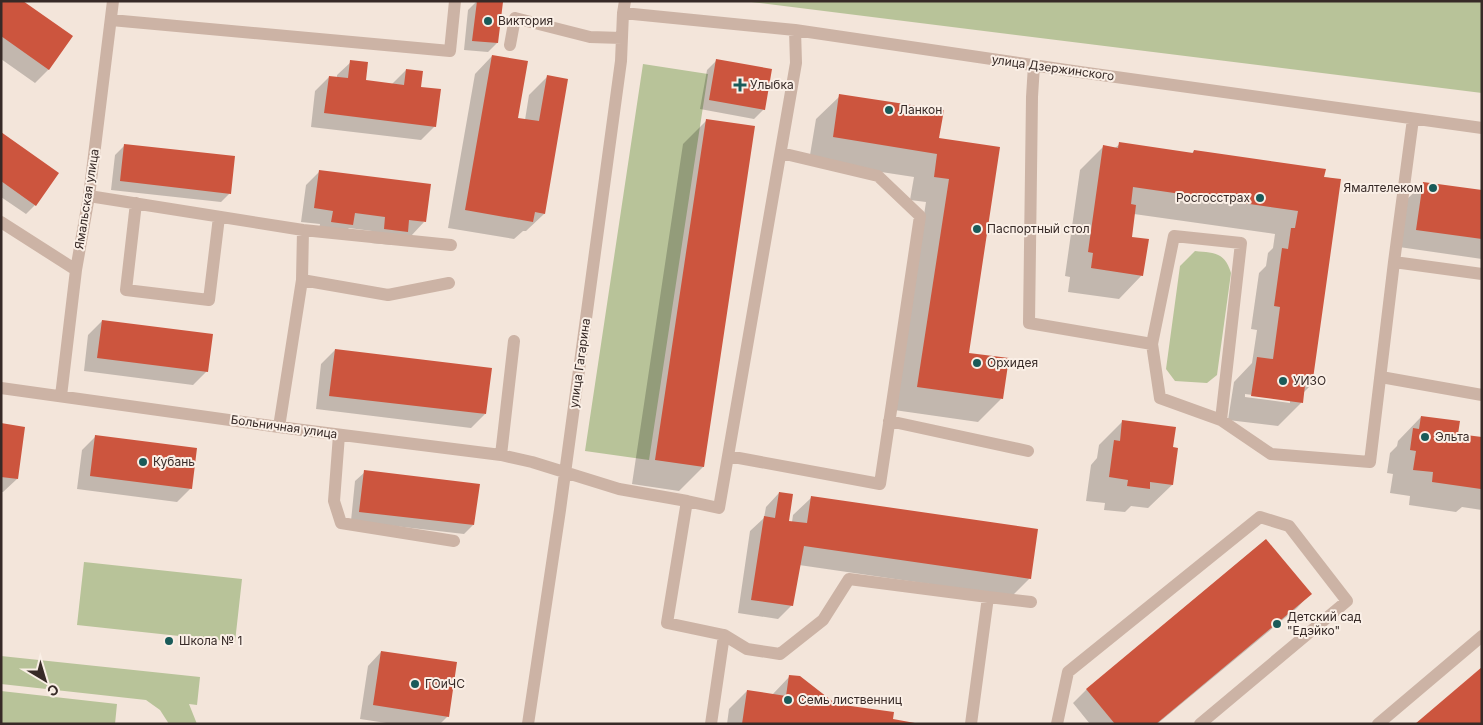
<svg xmlns="http://www.w3.org/2000/svg" width="1483" height="725" viewBox="0 0 1483 725" font-family="Inter,sans-serif">
<rect width="100%" height="100%" fill="#f3e5da"/>
<path fill="#b8c399" d="M743,1H1474L1482,2V93Z
M643,64L708,74L649,460L585,451Z
M1195,251C1214,253 1225,252 1231,273L1217,375L1207,383L1175,381L1166,369L1180,266Z
M84,562L242,579L235,642L77,625Z
M1,656L200,677L197,705L189,704L197,724H169L160,710L146,700L1,684Z
M1,691L117,704L115,724H1Z"/>
<path fill="#0003" fill-rule="evenodd" d="M1,1L49,69L35,83L1,59Z
M477,1L501,3L497,43L488,52L464,50L468,10Z
M492,56L516,119L525,120L529,95L547,77L544,214L526,231H523L514,239L448,228L475,74Z
M716,61L764,109L754,119L700,109L707,70Z
M351,62L365,81L392,84L406,70L420,88L435,126L421,140L311,127L315,91L329,77L337,78V75Z
M840,96L938,139L998,148L968,354L1001,399L978,422L894,410L926,202L910,200L914,177L809,161L816,119Z
M707,120L754,127L703,467L679,491L632,484L683,144Z
M1,134L35,205L26,214L1,197Z
M1120,144L1191,154L1194,151L1340,180L1310,386L1303,393L1301,403L1278,426L1228,420L1234,382L1252,363L1257,330L1251,329L1259,273L1266,266L1268,253L1273,248L1275,234L1134,214L1130,238L1142,275L1119,299L1068,292L1070,277L1065,276L1080,170L1103,147L1115,148ZM1245,394L1290,400V403L1245,397Z
M124,146L230,193L221,202L111,190L115,155Z
M320,171L424,222L411,236L404,235L393,245L371,243L372,231L349,228L338,238L318,236L320,224L301,222L306,185Z
M1423,184L1482,192V259L1399,247L1405,201Z
M102,321L207,371L193,385L84,371L88,335Z
M335,350L485,414L471,428L316,409L321,364Z
M1421,417L1456,435L1482,438V510L1462,507L1456,512L1409,505L1410,496L1390,493L1393,474L1387,473L1390,453L1397,446L1398,441Z
M1123,421L1172,449V485L1148,508L1131,506L1125,512L1104,510L1105,503L1086,501L1091,465L1097,458L1099,445Z
M1,425L17,479L3,492H1Z
M95,437L191,488L177,502L77,489L82,450Z
M365,472L473,525L464,534L351,521L355,481Z
M779,493L788,522H792L793,515L811,498L1030,578L1012,596L799,565L792,605L778,619L738,613L750,531L764,518L766,507Z
M1265,540L1310,594L1297,608L1157,724H1090L1073,703L1086,690Z
M381,652L448,716L440,724H393L360,719L368,666Z
M790,676L836,705L892,720L910,724H727L729,709L747,691L772,695Z"/>
<path fill="#cc553e" d="M1,1H23L73,36L49,70L1,36Z
M477,1L503,2L498,43L472,41Z
M492,55L528,61L518,118L539,121L547,75L568,79L545,214L535,212L533,222L465,210Z
M716,59L772,69L765,110L709,100Z
M350,60L368,62L366,80L404,85L406,69L423,71L421,87L441,89L436,127L324,113L329,76L348,78Z
M839,94L944,110L939,138L1000,147L969,353L1009,358L1003,399L917,387L949,179L934,177L937,154L833,137Z
M706,119L755,126L704,467L655,460Z
M1,132L59,173L36,206L1,181Z
M1119,142L1193,153L1194,150L1326,169L1324,177L1341,179L1312,386L1305,385L1303,403L1251,396L1257,357L1273,359L1280,307L1274,306L1282,248L1288,249L1291,228H1295L1298,211L1133,187L1131,204L1136,205L1132,237L1149,239L1143,276L1091,268L1093,253L1088,252L1103,145L1118,148Z
M124,144L235,156L231,194L120,181Z
M319,170L431,184L426,222L409,220L408,232L384,229L385,217L355,213L353,225L331,222L333,211L314,208Z
M1423,182L1482,190V239L1416,230Z
M102,320L213,334L208,372L97,358Z
M335,349L492,368L486,414L329,396Z
M1421,416L1460,421L1458,434L1482,437L1481,489L1432,482L1433,472L1413,470L1416,451L1410,450L1413,428L1419,429Z
M1122,420L1176,427L1173,447L1178,448L1173,485L1150,482V489L1127,486L1128,480L1109,477L1114,440L1120,441Z
M1,423L25,427L18,479L1,477Z
M95,435L197,448L192,489L90,476Z
M364,470L480,484L474,525L359,512Z
M779,492L793,494L789,521L807,523L811,496L1038,529L1031,579L804,546L793,606L751,600L764,516L775,518Z
M1266,539L1312,594L1156,724H1115L1086,689Z
M381,651L457,662L449,717L373,705Z
M1482,667V724H1415Z
M789,675L800,676L836,704L894,712L893,719L915,723V724H742L747,690L786,696Z"/>
<g fill="none" stroke-linecap="round" stroke-linejoin="round">
<path stroke="#ccb3a5" stroke-width="12" d="M623,13L795,30L1080,72L1482,128
M111,20L450,51L455,1
M510,45L515,18L590,37L622,38
M1034,65L1032,97L1029,323L1152,344L1160,398L1221,420L1271,454L1370,462L1394,262
M1413,119L1394,262L1482,274
M89,196L303,230L451,245
M136,203L126,290L209,300L219,217
M1,222L76,270
M302,280L388,295L449,283
M1152,344L1174,236L1241,243L1221,420
M1381,377L1482,395
M1,388L279,427L501,455L532,462L619,489L687,501L667,623L724,635L747,649L780,654L823,620L849,579L988,597L1031,602
M61,396L76,270L89,196L113,1
M889,421L1028,451
M279,427L302,280L303,230
M339,435L334,501L341,523L454,541
M501,455L514,341
M728,456L880,484L920,216L878,176L781,153
M687,501L719,508L796,63L795,30
M528,724L560,510L621,61L623,13L625,1
M711,724L724,635
M971,724L988,597
M1057,724L1068,672L1260,517L1289,526L1347,601L1200,724
M1378,724L1482,636"/>
</g>
<g fill="#1a5b59" stroke="#faefe6" stroke-width="2">
<circle cx="488" cy="21" r="5"/>
<path d="M737.5 77.5h5v5h5v5h-5v5h-5v-5h-5v-5h5z"/>
<circle cx="889" cy="110" r="5"/>
<circle cx="1433" cy="188" r="5"/>
<circle cx="1260" cy="198" r="5"/>
<circle cx="977" cy="229" r="5"/>
<circle cx="977" cy="363" r="5"/>
<circle cx="1283" cy="381" r="5"/>
<circle cx="1425" cy="437" r="5"/>
<circle cx="143" cy="462" r="5"/>
<circle cx="1277" cy="624" r="5"/>
<circle cx="169" cy="641" r="5"/>
<circle cx="415" cy="684" r="5"/>
<circle cx="788" cy="700" r="5"/>
</g>
<g text-anchor="middle" stroke-width="4" stroke-linejoin="round" paint-order="stroke">
<g font-size="12" fill="#372a27" stroke="#faefe6" text-anchor="start">
<text x="498" y="25">Виктория</text>
<text x="750" y="89">Улыбка</text>
<text x="899" y="114">Ланкон</text>
<text x="1423" y="192" text-anchor="end">Ямалтелеком</text>
<text x="1250" y="202" text-anchor="end">Росгосстрах</text>
<text x="987" y="233">Паспортный стол</text>
<text x="987" y="367">Орхидея</text>
<text x="1293" y="385">УИЗО</text>
<text x="1435" y="441">Эльта</text>
<text x="153" y="466">Кубань</text>
<text x="1287" y="621">Детский сад<tspan x="1287" dy="14">"Едэйко"</tspan></text>
<text x="179" y="645">Школа № 1</text>
<text x="425" y="688">ГОиЧС</text>
<text x="798" y="704">Семь лиственниц</text>
</g>
<g font-size="12" fill="#372a27" stroke="#faefe6">
<text transform="translate(1053 68) rotate(8)" y="4">улица Дзержинского</text>
<text transform="translate(87 199) rotate(-81)" y="4">Ямальская улица</text>
<text transform="translate(580 363) rotate(-82)" y="4">улица Гагарина</text>
<text transform="translate(284 427) rotate(8)" y="4">Больничная улица</text>
</g>
</g>
<rect width="1483" height="725" fill="none" stroke="#372a27" stroke-width="5"/>
<g transform="translate(45 680) rotate(142)" stroke="#faefe6" stroke-width="4" paint-order="stroke">
<path d="M0-4L9 19L0 12L-9 19Z" fill="#372a27"/>
<text y="-8" font-size="14" font-weight="bold" text-anchor="middle" fill="#372a27">С</text>
</g>
</svg>
